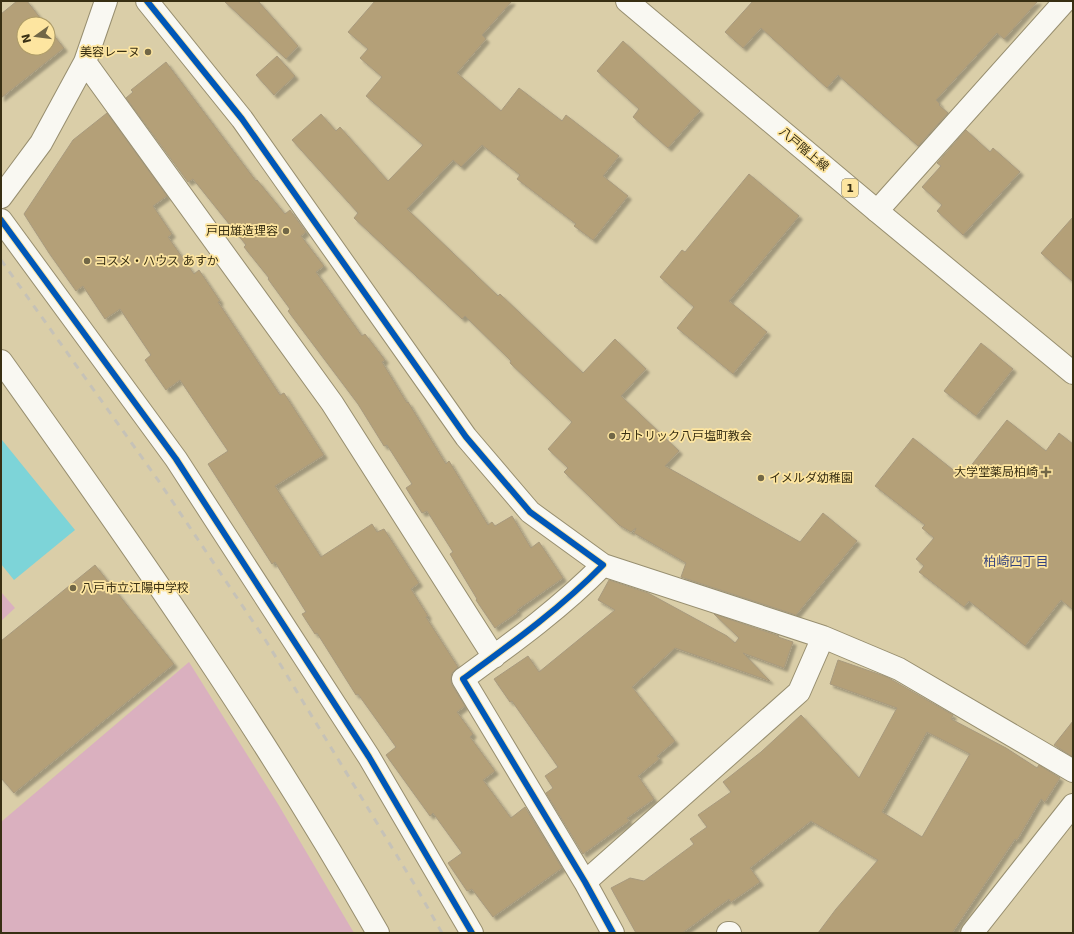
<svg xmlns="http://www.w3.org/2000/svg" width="1074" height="934" viewBox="0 0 1074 934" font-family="'DejaVu Sans','Noto Sans JP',sans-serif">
<defs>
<filter id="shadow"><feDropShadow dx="3.5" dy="3.5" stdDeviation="1" flood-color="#0004"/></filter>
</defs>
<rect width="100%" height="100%" fill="#dacea8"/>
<path fill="#dab0bf" d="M1,592L15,608L1,621Z
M189,662L278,804L354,933H1V822Z"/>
<path fill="#7dd4d8" d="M2,440L75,530L14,580L1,564V441Z"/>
<path fill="#b4a078" stroke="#a89a7e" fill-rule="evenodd" filter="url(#shadow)" d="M17,1H27L45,24H24V48H48V28L64,48L1,98V14Z
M224,1H258L298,46L286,59Z
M375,1H512L482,35L486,39L457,73L501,111L519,88L562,121L566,115L619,156L603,176L628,196L593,240L574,226L576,224L517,179L520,175L482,145L461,167L453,160L407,209L498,296L500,294L583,373L615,339L646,369L621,396L679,451L665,466L800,542L823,513L857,541L796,615L681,577L686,563L634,533L636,528L631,532L619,525L564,472L568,468L548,449L572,422L510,363L511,361L465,316L462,319L354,218L358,213L292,140L321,114L336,131L340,127L388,181L423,145L366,96L382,77L360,58L368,49L348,32Z
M753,1H1038L1004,39L997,33L936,100L940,104L939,105L948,113L918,146L838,75L827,88L761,28L743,48L725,32Z
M623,41L700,111L668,148L633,117L639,109L597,71Z
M277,56L295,76L274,95L256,75Z
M166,62L256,181L257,180L285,214L290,210L306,232L301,236L324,266L316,272L362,336L365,334L385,360L382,362L407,403L408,402L446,464L449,461L488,525L492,522L495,526L512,516L531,548L539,542L563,578L517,610L518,612L495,628L476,600L477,599L450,554L453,552L427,511L422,513L406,488L412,484L387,445L384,446L358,404L288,311L290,309L268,279L269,278L244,247L246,245L193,179L188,182L126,98L133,92L131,90Z
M107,113L167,196L153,206L172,234L168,237L194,274L199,270L220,301L218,302L280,395L284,393L324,455L275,486L321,557L372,524L377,532L384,529L419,583L411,589L428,616L426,617L458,667L452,673L451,680L452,685L465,706L457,712L473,734L470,737L495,771L483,780L511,818L525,807L562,868L493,917L472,889L467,891L448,863L462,853L433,813L430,816L386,755L396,747L358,694L356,695L317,633L315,634L302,614L306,612L275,562L272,564L208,464L228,451L180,380L166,390L145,360L151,355L120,309L105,319L83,286L76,291L49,253L24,214L73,140Z
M966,130L990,152L993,148L1020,172L963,235L937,211L942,205L922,187L941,166L937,163Z
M749,174L799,216L729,301L767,332L733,374L677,328L694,307L660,277L682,250L685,252Z
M1073,217V282L1041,253Z
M981,343L1013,369L976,416L944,391Z
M1007,420L1046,451L1059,433L1073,444V610L1061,600L1025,646L969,601L964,607L919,572L924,566L916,559L934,538L922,528L925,525L875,486L913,438L962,477Z
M95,565L174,664L14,793L1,778V641Z
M609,580L648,593L727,636L735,643L739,638L714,614L779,636L778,637L793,642L784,668L743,653L770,681L675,648L632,687L675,741L657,756L659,759L638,776L654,799L627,818L629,821L583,854L546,793L553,788L545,776L558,767L512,701L510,702L494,679L528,656L539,672L615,610L598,600Z
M838,660L887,677L953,715L951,719L1006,748L1037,768L1039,765L1060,778L1045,802L1041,799L1017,840L1015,839L952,933H818L836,909L878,860L811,821L750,868L760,882L731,902L729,899L682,933H636L611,888L630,878L644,881L694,844L690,839L707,827L698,815L731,792L723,782L761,752L801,715L859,778L897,708L830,684ZM927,732L970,754L922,837L882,812Z
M1073,721V757L1054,745Z"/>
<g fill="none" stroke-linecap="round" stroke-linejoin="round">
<defs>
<path id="minor" d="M147,1L242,119L466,437L530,512L603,565C561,608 511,644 463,679L585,882L613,933
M85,62L332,403L494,657
M1,197L41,143L85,62L106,1
M877,211L1065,1
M1,220L176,459L369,757L472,933
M1,361C134,547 265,734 378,933
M603,565L823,637L899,669L1073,771
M585,882L799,692L823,637
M728,933H730
M972,933L1073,805"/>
<path id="primary" d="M627,1L877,211L1073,373"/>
</defs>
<use href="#minor" stroke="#978e6f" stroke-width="24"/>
<use href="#primary" stroke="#978e6f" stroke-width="24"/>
<use href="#minor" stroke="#f9f8f2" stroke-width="22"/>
<use href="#primary" stroke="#f9f8f2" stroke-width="22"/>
<path stroke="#c6c2b7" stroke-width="3" stroke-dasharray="7 7" stroke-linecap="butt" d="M1,260L158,480L266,641L416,887L442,933"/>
<defs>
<path id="cycleway" d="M147,1L242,119L466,437L530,512L603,565C561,608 511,644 463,679L585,882L613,933
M1,220L176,459L369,757L472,933"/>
</defs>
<use href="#cycleway" stroke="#fde5a0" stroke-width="8"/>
<use href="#cycleway" stroke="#0057b8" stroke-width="6"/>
</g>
<g fill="#716747" stroke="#fde5a0" stroke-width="1.5">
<circle cx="148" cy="52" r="4"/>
<circle cx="286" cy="231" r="4"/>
<circle cx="87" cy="261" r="4"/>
<circle cx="612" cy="436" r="4"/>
<path d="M1044 466h4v4h4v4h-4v4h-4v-4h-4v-4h4z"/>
<circle cx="761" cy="478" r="4"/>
<circle cx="73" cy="588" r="4"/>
</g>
<g text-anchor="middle" stroke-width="3.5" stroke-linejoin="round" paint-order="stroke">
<rect fill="#fde5a0" stroke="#73663d" stroke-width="1" x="842" y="179" width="16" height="18" rx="3"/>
<g font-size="11" font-weight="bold" fill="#382f13">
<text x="850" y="192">1</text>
</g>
<g font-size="12" fill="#382f13" stroke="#fde5a0" text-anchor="start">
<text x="140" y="56" text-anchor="end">美容レーヌ</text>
<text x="278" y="235" text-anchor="end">戸田雄造理容</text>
<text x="95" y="265">コスメ・ハウス あすか</text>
<text x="620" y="440">カトリック八戸塩町教会</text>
<text x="1038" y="476" text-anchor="end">大学堂薬局柏崎</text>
<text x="769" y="482">イメルダ幼稚園</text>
<text x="81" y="592">八戸市立江陽中学校</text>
</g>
<g font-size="12" fill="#382f13" stroke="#fde5a0">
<text transform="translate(804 149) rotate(40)" y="4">八戸階上線</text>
</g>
<g font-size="13" fill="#37447f" stroke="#fde5a0">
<text x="1016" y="566">柏崎四丁目</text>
</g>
</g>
<rect width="1074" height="934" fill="none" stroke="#382f13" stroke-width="4"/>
<g transform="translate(36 36) rotate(256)"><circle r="19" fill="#fde5a0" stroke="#ae9c68"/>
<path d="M0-3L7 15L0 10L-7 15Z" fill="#716747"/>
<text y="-6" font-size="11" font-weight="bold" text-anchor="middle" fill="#382f13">N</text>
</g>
</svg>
